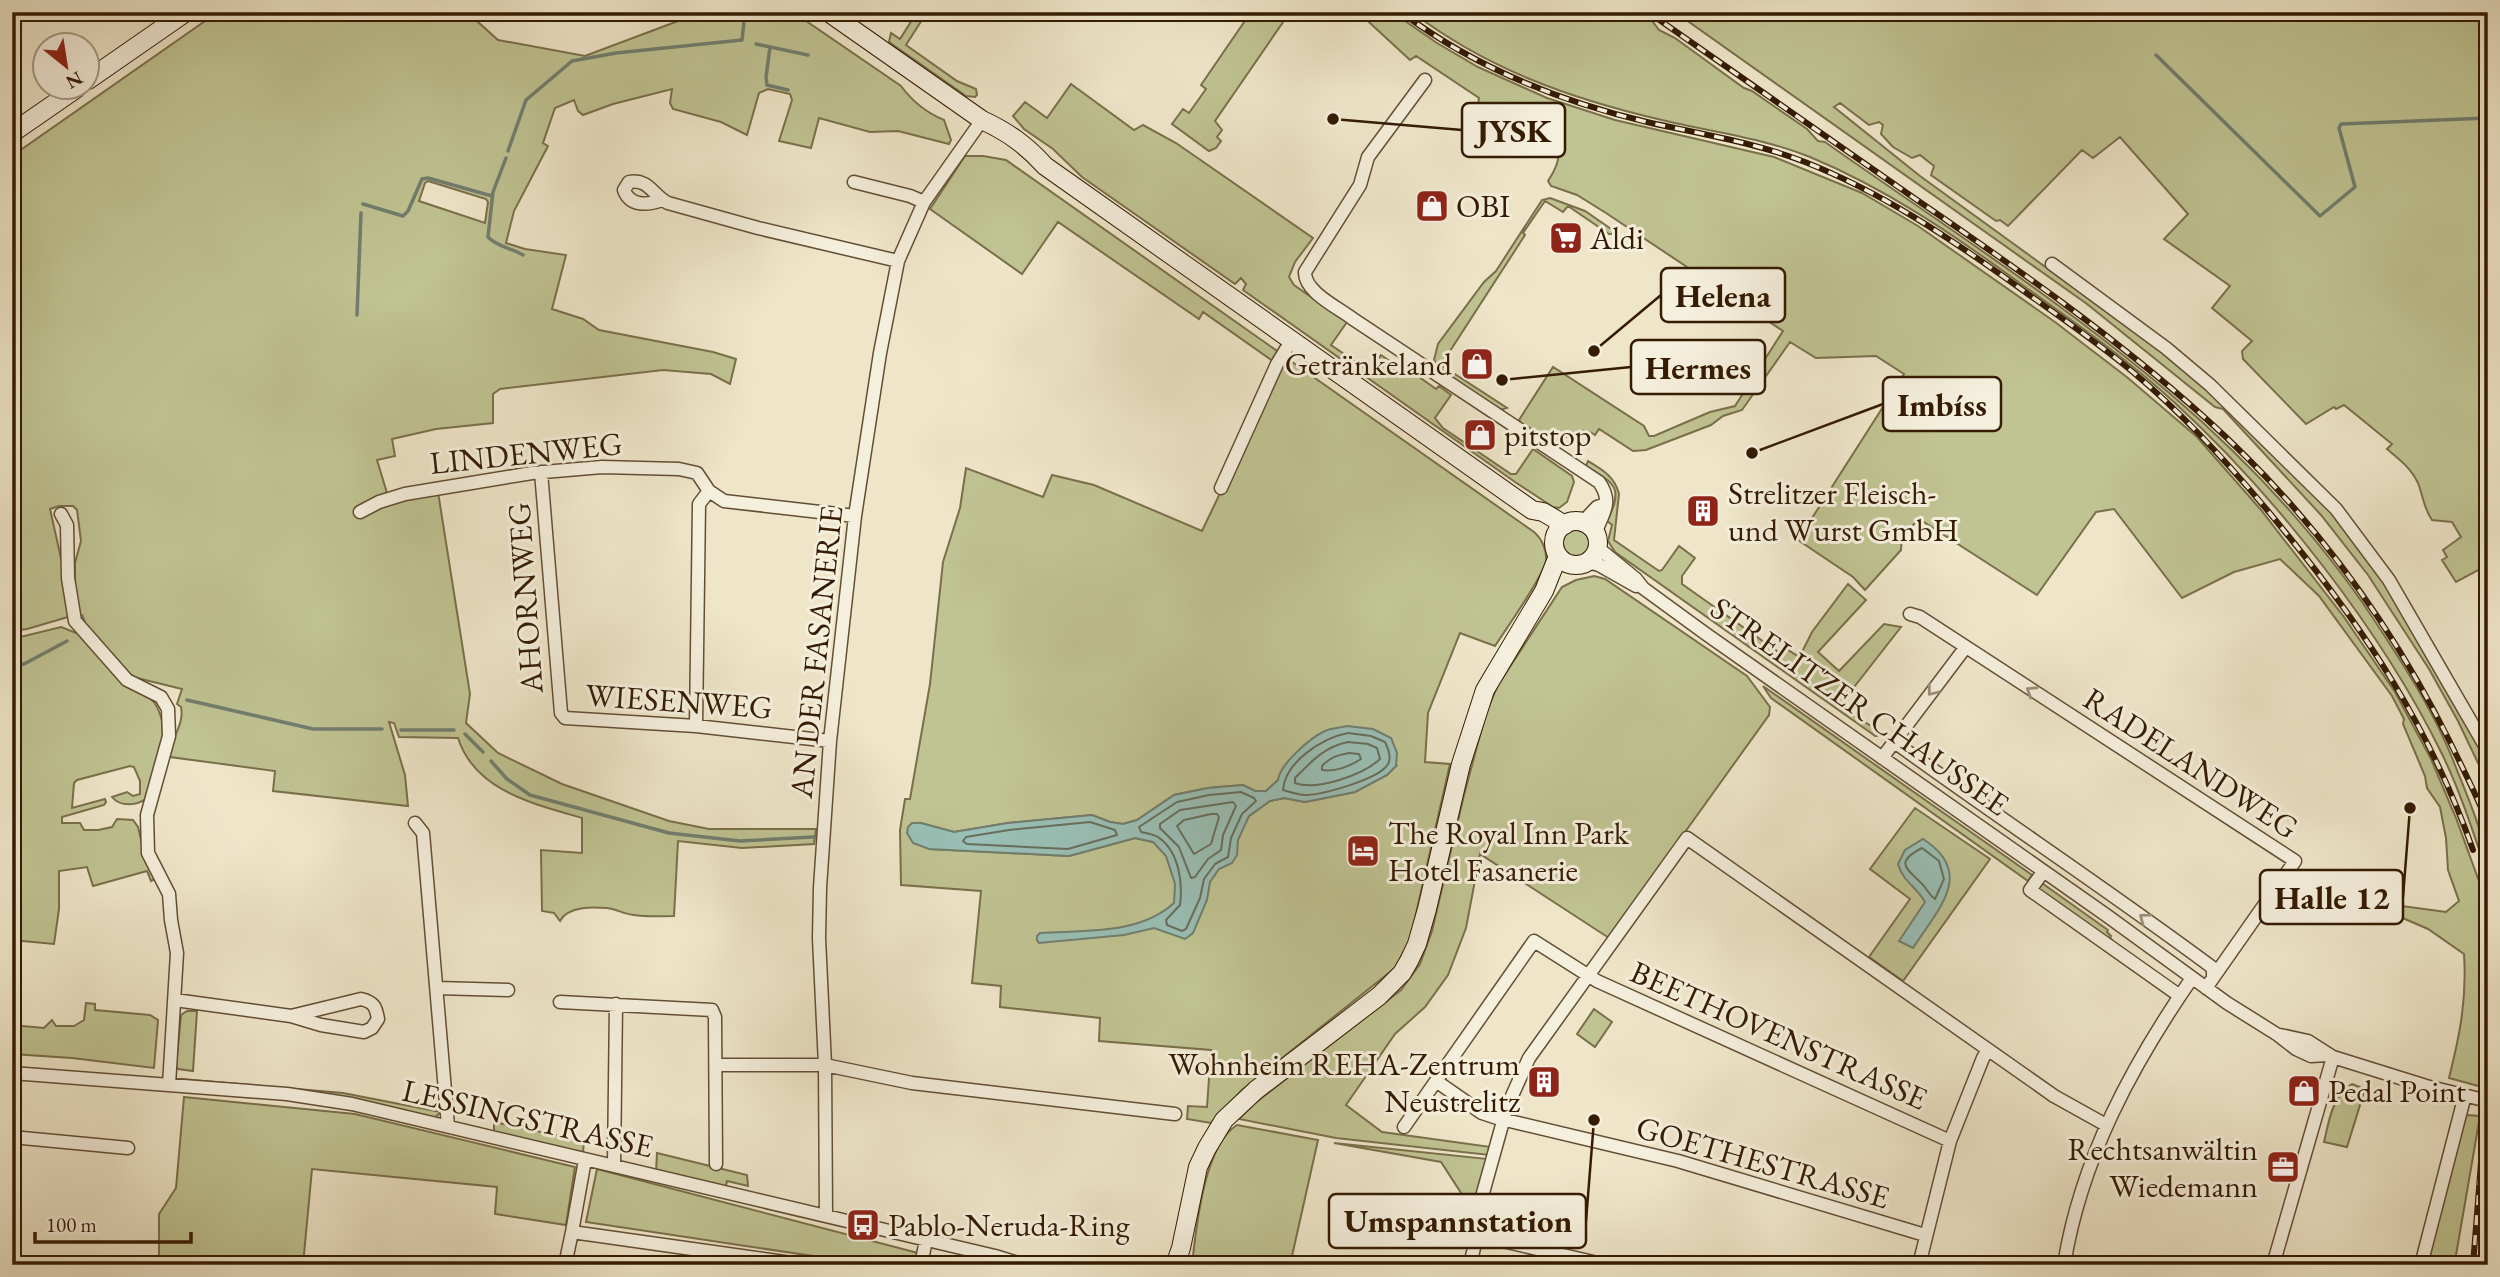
<svg xmlns="http://www.w3.org/2000/svg" width="2500" height="1277" viewBox="0 0 2500 1277" font-family="'EB Garamond',serif">
<rect width="100%" height="100%" fill="#efe6ca"/>
<filter id="stains"><feTurbulence type="fractalNoise" baseFrequency=".00286" numOctaves="4"/><feColorMatrix values="0 0 0 0 .2 0 0 0 0 .09 0 0 0 0 .02 0 0 0 .5 -.17"/></filter>
<radialGradient id="worn" r=".72"><stop offset=".6" stop-color="#630" stop-opacity="0"/><stop offset="1" stop-color="#630" stop-opacity=".3"/></radialGradient>
<path fill="#c0c392" stroke="#7a6f4a" stroke-width="2" fill-rule="evenodd" d="M218,12H467L498,40L585,56L678,21L690,12H793L901,86C912,101 927,113 944,120L951,140L949,144L898,131L870,132L819,118L811,148L779,141L792,100L790,94L768,89L759,93L747,135L721,122L673,109L670,103L672,89L613,104L583,115L578,111L574,100L555,108L543,143L548,146L514,211L506,243L525,249L566,255L552,309L583,319L599,330L713,352L736,359L730,384L711,374L663,370L500,389L493,394V423L436,429L392,439L395,456L377,460L387,493L438,492L470,694L466,723L498,753L562,784L669,821L709,829H816L814,844L742,848L678,841L674,916C660,916 647,917 634,915C624,914 616,909 607,908C592,907 568,906 560,921L554,913L542,911L541,850L582,853V818C534,804 475,791 458,738L399,737L394,723L389,722L405,775L408,806L273,791L275,771L170,757C169,739 185,726 181,707L177,704L182,689L129,676L83,625L78,613L75,587V563L81,541L77,510L73,506H59L50,509L62,563L68,617L27,629L12,631V156ZM428,181L486,199L488,202L485,223L419,201L425,183Z
M917,12H927L906,45L957,81L976,89L977,95L975,97L966,96L889,42L891,33L900,39Z
M1251,12H1290L1215,121L1222,130L1217,137L1221,141L1216,148L1209,151L1172,124L1183,109L1189,113L1206,89L1201,85Z
M1358,12H1392L1437,43L1478,67L1547,98L1615,120L1774,157L1862,193L1918,226L2055,322L2128,378L2197,437L2261,510L2344,617L2395,692L2431,759L2456,818L2488,906V1083H2483L2482,1087L2449,1078C2460,1034 2467,999 2464,954L2428,929L2391,913L2395,905L2446,912L2459,901L2448,870L2446,838L2440,807L2427,788L2425,776L2403,724L2404,719L2392,696L2319,596L2280,559L2234,572L2182,598L2114,509L2096,512L2037,595L1919,519L1902,536L1901,550L1865,590L1853,577L1798,540L1904,374L1876,356L1816,358L1790,342L1742,410L1723,416L1711,425L1646,450L1633,451L1599,429L1595,435C1577,423 1568,440 1551,443L1523,426L1519,420L1553,367L1644,426L1649,436H1654L1710,412L1735,406L1783,331L1606,213L1577,195L1551,186L1548,181C1562,160 1568,132 1536,123C1527,121 1517,121 1509,118C1498,114 1488,108 1478,104L1479,98L1416,56L1410,60Z
M1412,12H1639L1653,22L1659,30L1675,38L1744,88L1752,91L1807,129L1818,141L1825,142C2034,289 2244,414 2384,635C2410,675 2435,715 2453,760C2466,794 2488,840 2488,876C2474,835 2461,793 2442,754C2382,631 2276,496 2175,403C2127,359 2074,322 2021,284C1954,235 1887,189 1810,157C1763,138 1712,132 1662,120C1571,99 1487,69 1412,12Z
M1675,12H2488V565L2456,582L2442,560L2447,557L2443,550L2461,537L2452,522L2432,520C2424,509 2423,496 2418,483C2411,468 2399,459 2387,449L2392,444L2344,405L2336,409L2334,407L2306,424L2243,359L2242,351L2252,341L2212,308L2230,286L2164,239L2188,214L2120,137L2093,158L2082,150L2008,226L2000,220L1996,221L1931,175L1934,166L1920,155L1912,158L1893,147L1881,134L1883,125L1879,122L1869,125L1840,103L1834,107L1920,176L2178,363L2215,395L2333,512L2384,583L2473,734L2488,763V784L2458,721L2429,669L2368,575L2321,515L2223,409L2215,407L2087,304Z
M1071,84L1134,130L1143,125L1176,143L1313,238L1295,262L1289,277L1294,285L1347,322L1331,345L1369,371L1381,355L1403,370L1408,369L1436,389L1439,386L1451,395L1435,418L1443,428L1511,474H1516L1533,449L1572,476L1574,482L1567,502L1559,508L1553,507L1515,482L1243,290L1246,284L1241,278L1235,284L1082,177L1053,149L1024,129L1013,116L1025,102L1047,118Z
M965,156H983L1006,160L1280,353L1274,362L1203,312L1199,319L1058,222L1022,274L930,209Z
M1550,198L1585,211L1614,231L1612,234H1609L1568,206L1563,212L1545,201L1523,233L1525,235L1441,365L1507,408L1500,410L1439,369L1434,360L1438,344L1484,282L1496,271L1542,200Z
M1285,357L1534,532C1542,539 1547,550 1546,561C1543,577 1506,629 1495,646L1460,633L1428,713L1425,762L1450,764L1410,940L1395,968L1242,1090L1211,1123L1187,1119L1188,1106L1207,1107L1211,1050L1099,1041L1100,1018L1000,1007L1001,986L972,983L981,891L901,885L900,830L905,799H910L930,684L943,562L960,508L966,468L1043,497L1052,475L1094,485L1202,531ZM1396,766L1387,775L1355,792L1305,802L1284,798L1270,801L1249,816L1153,842L1135,838L1069,856L929,849L920,823L954,832L1008,823L1092,815L1110,822L1123,824L1137,820L1174,795L1208,788L1243,785L1255,791H1266L1278,780Z
M1588,461C1603,470 1615,477 1619,494L1614,540L1659,571L1662,570L1679,546L1695,558L1682,576V584L1781,654L1788,650L1796,655L1802,652L1812,632L1848,584L1866,600L1818,652L1839,671L1884,624L1901,627L1844,700V706L1853,715L1886,735L1875,736L1871,733L1615,552L1608,541L1612,525L1607,521C1624,487 1615,484 1586,466Z
M1563 543a13 13 0 1 1 26 0a13 13 0 1 1-26 0Z
M1594,576L1605,579L1747,676L1770,707L1769,715L1609,938L1480,854L1466,928L1448,975L1425,1007L1395,1034L1346,1105L1382,1132L1491,1147L1489,1155L1336,1138L1239,1119L1254,1104L1401,990L1420,964L1432,931L1464,795L1486,713L1498,685L1562,587L1576,580Z
M61,627L79,634L154,702C174,731 156,767 147,798C137,806 120,807 112,797L127,792L133,796L140,794V781L134,767L130,766L77,780L74,783L72,808L105,799L106,802L104,805L62,817V823H80L84,830H98L112,827L117,819L133,820L138,827L145,857L155,879L151,881L147,871L93,886L87,867L59,871V909L54,944L12,940V639Z
M1763,686L2032,875L2028,881L1771,698Z
M1915,808L1990,859L1903,981L1869,957L1910,899L1870,869Z
M2039,881L2108,930L2107,932L2111,936L2110,938L2114,942L2112,944L2034,888Z
M86,1003L95,1004V1010L150,1015L158,1020L154,1068L72,1058L12,1054V1025L44,1028L52,1020L56,1026H74L84,1020Z
M1594,1009L1612,1022L1595,1047L1577,1034Z
M187,1011H197L193,1071L178,1069L176,1067L181,1015Z
M181,1079L343,1093L441,1112L433,1119L182,1082Z
M2352,1084L2365,1089L2347,1147L2324,1142C2329,1121 2332,1096 2352,1084Z
M184,1097L355,1114L575,1167L566,1225L495,1214L497,1187L312,1169L303,1265H159V1214L176,1188Z
M2466,1115L2480,1116L2455,1261L2454,1265H2426Z
M494,1122L584,1141L583,1153L494,1132Z
M1237,1125L1318,1140L1290,1265H1192C1196,1229 1204,1145 1237,1125Z
M1334,1143L1488,1159L1474,1213L1441,1162Z
M657,1153L747,1175L748,1186L727,1181L725,1190L656,1173Z
M597,1169L964,1265H873L586,1222Z"/>
<path fill="#9ac0b7" stroke="#717e6f" stroke-width="2" d="M1347,726L1373,729L1391,738L1397,753L1396,766L1387,775L1355,792L1305,802L1284,798L1270,801L1249,816L1238,840L1237,855L1232,863L1219,869L1210,882L1207,900L1193,933L1185,939L1154,928L1124,935L1039,943L1037,940V936L1040,933C1084,930 1139,935 1174,903L1175,884L1166,856L1153,842L1135,838L1069,856L929,849L913,843L907,833L908,827L912,823H921L954,832L1008,823L1092,815L1110,822L1123,824L1137,820L1174,795L1208,788L1243,785L1255,791H1266L1278,780C1280,764 1310,738 1325,731C1331,728 1340,728 1347,726Z
M1923,839C1976,873 1938,909 1913,948L1899,941L1925,902C1916,886 1903,882 1898,864L1905,850Z"/>
<g fill="none" stroke-linecap="round" stroke-linejoin="round">
<path stroke="#676e5c" stroke-width="2" d="M1348,733L1371,736L1385,742C1388,748 1392,757 1388,764C1380,779 1322,795 1305,795C1298,795 1290,792 1283,790C1285,762 1322,738 1348,733Z
M1348,742L1368,744L1377,748L1380,759C1363,775 1317,791 1295,783V778C1312,761 1324,747 1348,742Z
M1349,753L1359,754L1361,759C1350,766 1335,772 1322,770V766C1330,757 1338,755 1349,753Z
M1241,792L1254,798L1256,801L1242,814L1231,838L1228,857L1215,864L1204,879L1200,898L1186,929L1182,931L1167,925L1166,920L1180,905C1183,882 1179,851 1158,837C1153,834 1146,833 1141,832L1139,827L1177,802L1209,795Z
M1233,802L1236,806L1223,835L1221,850L1208,859L1195,877L1191,878L1179,847L1160,828V824L1180,810Z
M1211,814H1217L1219,817L1211,844L1194,854L1177,826L1184,820Z
M1090,822L1115,830L1117,835L1068,849L967,844L963,841L966,837L1009,830Z
M1922,848L1939,861L1944,879L1935,899C1929,895 1928,891 1924,886C1910,870 1891,864 1922,848Z"/>
<path stroke="#717e6f" stroke-width="3.5" d="M756,44L808,55
M770,47L766,77L767,85L788,90
M2156,55L2320,216L2355,187L2339,128L2341,124L2488,118
M508,151L526,100L572,61L616,53L742,40L745,12
M506,158L493,192L488,237C497,247 512,248 523,255
M363,204L403,216L408,211L422,179L428,178L492,196
M357,315L361,213
M82,616L85,625
M12,667L24,664L67,641
M187,700L313,729H382
M401,730H454
M465,734L483,752
M491,761L507,779L530,795L669,833L740,841L813,837"/>
<defs>
<path id="street" d="M1425,80L1368,157L1360,185L1305,272C1304,292 1339,308 1353,319L1599,482C1614,503 1602,514 1595,534
M854,182L910,196L924,202
M662,200C648,205 630,207 624,190L629,182C649,178 653,196 668,203L758,228L898,261
M2052,264L2166,348L2210,385L2336,509L2389,580L2488,751
M541,472L561,713L565,718L696,726L830,741
M1221,488L1277,364L1291,341
M360,512L379,502L405,494L532,473L602,467L679,469L697,473L709,491L724,501L855,516
M61,514L67,525L68,578L75,621L127,680L161,697L168,709L169,736L147,815L148,853L169,894L171,920L177,953L169,1085
M1582,523L1597,507L1605,504
M1597,547L1636,579L1643,588L1706,634L2106,915L2227,1003L2278,1035L2296,1049L2311,1056L2328,1055
M1587,562L1599,565L1636,586
M1910,614L1920,617L2295,861L2206,988
M696,726L699,504L709,491
M1893,741C1999,818 2108,890 2213,968V978
M1882,758L1965,648
M415,823L423,833L448,1126
M2043,872L2030,890L2180,996
M437,988L508,990
M175,1000L291,1016L321,1025L364,1032L372,1028L378,1019C376,1007 374,1002 361,999L291,1016
M560,1002L712,1010L715,1017L716,1164
M2280,1035L2308,1041L2333,1057L2426,1086L2488,1101
M716,1065H825L912,1083L1175,1114
M12,1073L287,1094L352,1104L995,1256L1024,1265
M1404,1127L1436,1081
M12,1137L128,1148
M614,1166L616,1004
M826,1216L825,1065L819,938L820,888L830,741L855,516L880,353L898,261L924,202L982,120
M572,1232L585,1160
M1477,1235L1606,1265
M1925,1235L1678,1161L1497,1118L1482,1113L1436,1081L1534,941L1597,981L1950,1141
M565,1265L572,1232L806,1265
M921,1265L926,1240
M1470,1265L1477,1235L1476,1218L1507,1107L1529,1058L1687,838L2054,1096L2106,1125
M1919,1265L1950,1141L1983,1058L1988,1050
M2064,1265C2081,1159 2132,1065 2192,978
M2273,1265L2333,1057
M2421,1265L2465,1095"/>
<path id="secondary" d="M828,12L982,120C1008,132 1026,145 1045,166L1532,510L1543,512L1565,525
M88,80L186,12
M12,133L77,88
M1554 543a22 22 0 1 1 44 0a22 22 0 1 1-44 0Z
M1175,1265L1181,1248L1198,1167L1207,1148L1224,1120L1256,1090L1379,996L1402,973L1409,961L1417,944L1427,909L1461,764L1485,690L1544,591L1558,556"/>
</defs>
<use href="#street" stroke="#634e34" stroke-width="15"/>
<use href="#secondary" stroke="#341b02" stroke-width="20"/>
<use href="#street" stroke="#f5efdd" stroke-width="12"/>
<use href="#secondary" stroke="#f5efdd" stroke-width="18"/>
<defs>
<path id="rail" d="M1401,12C1474,67 1558,101 1647,122C1700,134 1754,142 1805,162C1881,192 1948,237 2014,284C2054,313 2096,341 2134,373C2190,420 2240,476 2286,533C2366,631 2431,730 2473,850
M1648,12C1738,75 1828,138 1917,200C2016,268 2114,336 2203,416C2306,508 2389,619 2450,742C2463,769 2477,796 2488,824
M2473,1265L2488,1073"/>
</defs>
<use href="#rail" stroke="#341b02" stroke-width="6"/>
<use href="#rail" stroke="#f5efdd" stroke-width="3.5" stroke-dasharray="10" stroke-linecap="butt"/>
</g>
<defs><path id="oneway-chevron" d="M-2-3.5L2.5 0L-2 3.5" fill="none" stroke-width="1.6" stroke-linecap="round" stroke-linejoin="round" transform="scale(1.75)"/></defs>
<g stroke="#9e907a">
<use href="#oneway-chevron" transform="translate(1932 691) rotate(128)"/>
<use href="#oneway-chevron" transform="translate(2031 691) rotate(-147)"/>
<use href="#oneway-chevron" transform="translate(2144 918) rotate(-143)"/>
</g>
<defs>
<symbol id="shop-square" viewBox="-11 -11 22 22"><rect x="-9" y="-9" width="18" height="18" rx="4" fill="#8f2418" stroke="#f5efdd"/><path d="M-5-2.5h2.3a2.7 3.5 0 0 1 5.4 0H5L5.5 6h-11ZM-1.5-2.5h3a1.5 2.3 0 0 0-3 0Z" fill="#fff"/></symbol>
<symbol id="supermarket-square" viewBox="-11 -11 22 22"><rect x="-9" y="-9" width="18" height="18" rx="4" fill="#8f2418" stroke="#f5efdd"/><path d="M-6-5.5h2.5l.6 2H6L4.5 2H-2.5L-4.4-4H-6ZM-1.5 3.2a1.3 1.3 0 1 0 .1 0ZM3 3.2a1.3 1.3 0 1 0 .1 0Z" fill="#fff"/></symbol>
<symbol id="building-square" viewBox="-11 -11 22 22"><rect x="-9" y="-9" width="18" height="18" rx="4" fill="#8f2418" stroke="#f5efdd"/><path d="M-4-6H4V6H1V3H-1V6H-4ZM-2.5-4.3h1.7v1.8h-1.7ZM.8-4.3h1.7v1.8H.8ZM-2.5-1h1.7V.8h-1.7ZM.8-1h1.7V.8H.8Z" fill="#fff"/></symbol>
<symbol id="hotel-square" viewBox="-11 -11 22 22"><rect x="-9" y="-9" width="18" height="18" rx="4" fill="#8f2418" stroke="#f5efdd"/><path d="M-6-4.5h1.5V1H6V5H4.5V3h-9V5H-6ZM-4 0a1.8 1.8 0 1 1 3.6 0ZM.5 0V-2.5h3Q6-2.5 6 0Z" fill="#fff"/></symbol>
<symbol id="office-square" viewBox="-11 -11 22 22"><rect x="-9" y="-9" width="18" height="18" rx="4" fill="#8f2418" stroke="#f5efdd"/><path d="M-6-3h4V-5.5h4V-3h4V5H-6ZM-1-4.5V-3h2v-1.5ZM-6 0V1H6V0Z" fill="#fff"/></symbol>
<symbol id="bus-square" viewBox="-11 -11 22 22"><rect x="-9" y="-9" width="18" height="18" rx="4" fill="#8f2418" stroke="#f5efdd"/><path d="M-5-6H5V4H4V6H2V4H-2V6H-4V4H-5ZM-3.5-4V0h7V-4ZM-3.5 1.2v1.5H-2V1.2ZM2 1.2v1.5H3.5V1.2Z" fill="#fff"/></symbol>
</defs>
<g fill-rule="evenodd">
<use href="#shop-square" x="1413" y="187" width="38" height="38"/>
<use href="#supermarket-square" x="1547" y="219" width="38" height="38"/>
<use href="#shop-square" x="1458" y="345" width="38" height="38"/>
<use href="#shop-square" x="1461" y="416" width="38" height="38"/>
<use href="#building-square" x="1684" y="492" width="38" height="38"/>
<use href="#hotel-square" x="1344" y="832" width="38" height="38"/>
<use href="#building-square" x="1525" y="1063" width="38" height="38"/>
<use href="#shop-square" x="2285" y="1072" width="38" height="38"/>
<use href="#office-square" x="2264" y="1148" width="38" height="38"/>
<use href="#bus-square" x="844" y="1206" width="38" height="38"/>
</g>
<g text-anchor="middle" stroke-width="6" stroke-linejoin="round" paint-order="stroke">
<g font-size="32" fill="#341b02" stroke="#f5efdd" text-anchor="start">
<text x="1456" y="217">OBI</text>
<text x="1590" y="249">Aldi</text>
<text x="1452" y="375" text-anchor="end">Getränkeland</text>
<text x="1504" y="446">pitstop</text>
<text x="1728" y="504">Strelitzer Fleisch-<tspan x="1728" dy="37">und Wurst GmbH</tspan></text>
<text x="1388" y="844">The Royal Inn Park<tspan x="1388" dy="37">Hotel Fasanerie</tspan></text>
<text x="1520" y="1075" text-anchor="end">Wohnheim REHA-Zentrum<tspan x="1520" dy="37">Neustrelitz</tspan></text>
<text x="2328" y="1102">Pedal Point</text>
<text x="2258" y="1160" text-anchor="end">Rechtsanwältin<tspan x="2258" dy="37">Wiedemann</tspan></text>
<text x="888" y="1236">Pablo-Neruda-Ring</text>
</g>
<g font-size="32" fill="#341b02" stroke="#f5efdd">
<text transform="translate(526 453) rotate(-6)" y="11">LINDENWEG</text>
<text transform="translate(525 598) rotate(-94)" y="11">AHORNWEG</text>
<text transform="translate(816 652) rotate(-84)" y="11">AN DER FASANERIE</text>
<text transform="translate(679 701) rotate(4)" y="11">WIESENWEG</text>
<text transform="translate(1860 706) rotate(35)" y="11">STRELITZER CHAUSSEE</text>
<text transform="translate(2191 763) rotate(33)" y="11">RADELANDWEG</text>
<text transform="translate(1779 1035) rotate(24)" y="11">BEETHOVENSTRASSE</text>
<text transform="translate(528 1118) rotate(13)" y="11">LESSINGSTRASSE</text>
<text transform="translate(1763 1162) rotate(16)" y="11">GOETHESTRASSE</text>
</g>
</g>
<path fill="none" stroke="#341b02" stroke-width="2.5" d="M1333 119L1462 130M1594 351L1661 295M1502 380L1631 367M1752 453L1883 404M2410 808L2403 897M1594 1120L1586 1221"/>
<g fill="#341b02" stroke="#f5efdd" stroke-width="2.5">
<circle cx="1333" cy="119" r="7"/>
<circle cx="1594" cy="351" r="7"/>
<circle cx="1502" cy="380" r="7"/>
<circle cx="1752" cy="453" r="7"/>
<circle cx="2410" cy="808" r="7"/>
<circle cx="1594" cy="1120" r="7"/>
</g>
<g fill="#f5efdd" stroke="#341b02" stroke-width="2.5">
<rect x="1462" y="103" width="103" height="54" rx="7"/>
<rect x="1661" y="268" width="124" height="54" rx="7"/>
<rect x="1631" y="340" width="134" height="54" rx="7"/>
<rect x="1883" y="377" width="118" height="54" rx="7"/>
<rect x="2260" y="870" width="143" height="54" rx="7"/>
<rect x="1329" y="1194" width="257" height="54" rx="7"/>
</g>
<g font-size="33" text-anchor="middle" font-weight="bold" fill="#341b02">
<text x="1514" y="142">JYSK</text>
<text x="1723" y="307">Helena</text>
<text x="1698" y="379">Hermes</text>
<text x="1942" y="416">Imbíss</text>
<text x="2332" y="909">Halle 12</text>
<text x="1458" y="1232">Umspannstation</text>
</g>
<rect width="2500" height="1277" fill="none" stroke="#efe6ca" stroke-width="42"/>
<rect x="14" y="14" width="2472" height="1249" fill="none" stroke="#341b02" stroke-width="3.5"/>
<rect x="21" y="21" width="2458" height="1235" fill="none" stroke="#341b02" stroke-width="2"/>
<g transform="translate(66 66) rotate(150)"><circle r="33" fill="#f5efdd" stroke="#a89a85" stroke-width="2"/>
<path d="M0-5L12 26L0 18L-12 26Z" fill="#8f2418"/>
<text y="-10" font-size="19" font-weight="bold" text-anchor="middle" fill="#341b02">N</text>
</g>
<path d="M35 1232v10h156v-10" fill="none" stroke="#341b02" stroke-width="3.5"/>
<text x="46" y="1232" font-size="21" fill="#341b02" stroke="#f5efdd" stroke-width="5" paint-order="stroke">100 m</text>
<rect width="100%" height="100%" filter="url(#stains)"/>
<rect width="100%" height="100%" fill="url(#worn)"/>
</svg>
